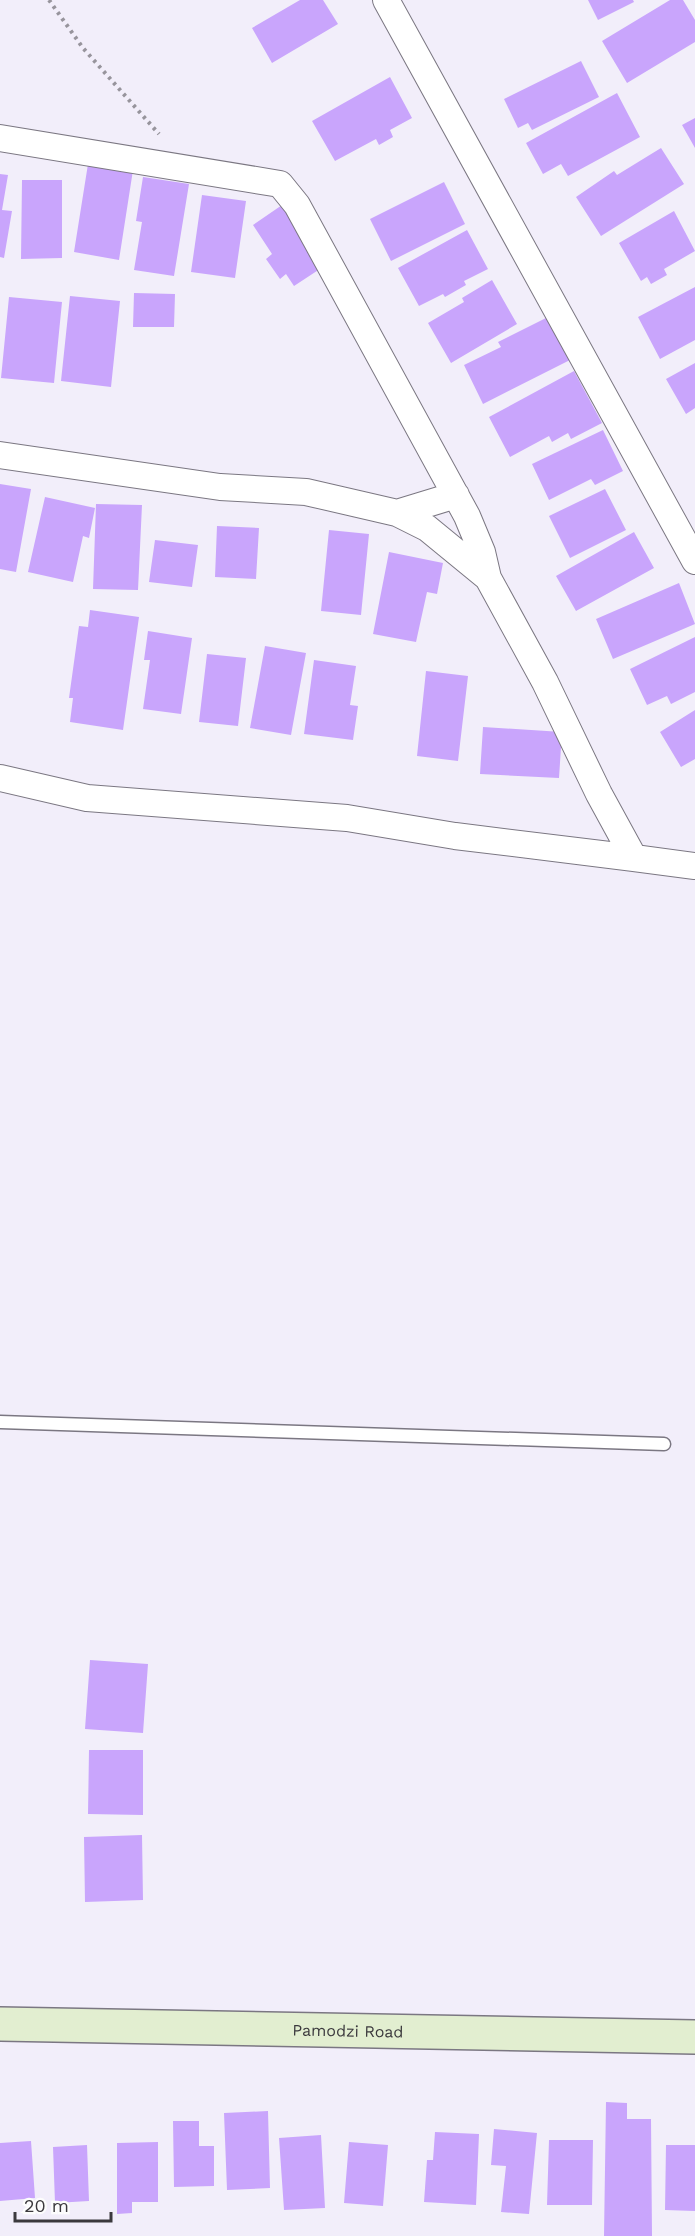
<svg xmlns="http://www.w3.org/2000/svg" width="695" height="2236" viewBox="0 0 695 2236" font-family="'Work Sans',sans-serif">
<rect width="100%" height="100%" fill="#f2eefa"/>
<path fill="#c9a5fc" d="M300,0H323L338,24L272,63L252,28Z
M588,0H633L634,2L598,20Z
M670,0H683L695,20V42L627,83L602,41Z
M581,61L599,97L532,130L528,123L518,128L504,99Z
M390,77L412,118L390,130L393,137L379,145L376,139L335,161L312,121Z
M617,93L640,137L568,176L561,164L543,174L526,143Z
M695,118V148L682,125Z
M661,148L684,184L601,236L576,197L614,171L617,175Z
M88,164L133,170L119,260L74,252Z
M0,174L8,175L2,210L12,211L4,258L0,257Z
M143,177L189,184L174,276L134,270L142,222L136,221Z
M22,180H62V258L21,259Z
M444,182L465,224L391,261L370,219Z
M202,195L246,201L235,278L191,272Z
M285,203L326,265L294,286L286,274L280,279L266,259L272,254L253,225Z
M674,211L695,251L664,269L667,275L651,284L647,277L641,281L619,243Z
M467,230L488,269L464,281L466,285L445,297L443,294L419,306L398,268Z
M492,280L517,324L451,363L428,323L464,302L462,298Z
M695,287V340L660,359L638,317Z
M134,293L175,294L174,327H133Z
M70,296L120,301L111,387L61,381Z
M9,297L62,302L54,383L1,378Z
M548,317L570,360L483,404L464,365L501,347L498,342Z
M695,363V408L686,414L666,379Z
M574,371L602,423L571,439L568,433L552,442L549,436L510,457L489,417Z
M603,430L623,471L595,485L591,479L549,500L532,464Z
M0,484L31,489L16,572L0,569Z
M605,489L626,530L570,558L549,516Z
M45,497L95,508L89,538L83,536L73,582L28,572Z
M96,504L142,505L138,590L93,589Z
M217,526L259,528L256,579L215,577Z
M329,530L369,534L361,615L321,611Z
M634,532L654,568L576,611L556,576Z
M155,540L198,545L192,587L149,582Z
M389,552L443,563L437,594L427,592L416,642L373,634Z
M679,583L695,624L613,659L596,619Z
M90,610L139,617L123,730L70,722L73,698H69L79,626L88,627Z
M148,631L192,638L181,714L143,709L150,660H144Z
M695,637V692L671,704L667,696L647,705L630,669Z
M265,646L306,653L291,735L250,728Z
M207,654L246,658L238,726L199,722Z
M314,660L356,666L350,705L358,706L353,740L304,734Z
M426,671L468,676L458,761L417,756Z
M695,710V759L681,767L660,732Z
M483,727L562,732L559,778L480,774Z
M90,1660L148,1664L143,1733L85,1729Z
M89,1750H143V1815L88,1814Z
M142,1835L143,1900L85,1902L84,1837Z
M606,2102L627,2103V2119H651L652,2236H604Z
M268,2111L270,2188L227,2190L224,2113Z
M173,2121H199V2146H214V2186L174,2187Z
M494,2129L537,2133L529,2214L501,2212L506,2166L491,2165Z
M435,2132L479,2134L476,2205L424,2202L427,2160H433Z
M321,2135L325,2208L284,2210L279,2138Z
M549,2140H593L592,2205H547Z
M31,2141L35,2198L0,2201V2143Z
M158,2142V2202H132V2213L117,2214V2143Z
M349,2142L388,2145L383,2206L344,2203Z
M87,2145L89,2201L55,2203L53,2147Z
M666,2145H695V2211L665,2210Z"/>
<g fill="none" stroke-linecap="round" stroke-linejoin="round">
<defs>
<path id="lane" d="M0,1422L664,1444"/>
<path id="street" d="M386,0L695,561
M0,138L280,184L297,205L467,516L482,552L488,578L545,682L599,794L634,858L695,866
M0,455L220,487L306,492L397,513L427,528L488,578
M397,513L456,495
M0,778L87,798L347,818L455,836L634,858"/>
<g id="secondary">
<path id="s1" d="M0,2024L695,2037"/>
</g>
</defs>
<use href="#lane" stroke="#7b7782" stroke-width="15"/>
<use href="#street" stroke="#7b7782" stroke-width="28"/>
<use href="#secondary" stroke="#7b7782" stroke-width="36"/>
<path stroke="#97949c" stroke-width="4" stroke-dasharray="3 4.5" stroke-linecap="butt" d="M49,0L83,48L159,134"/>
<use href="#lane" stroke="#fff" stroke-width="12"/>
<use href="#street" stroke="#fff" stroke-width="26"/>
<use href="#secondary" stroke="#e2eed0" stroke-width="33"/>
</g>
<g text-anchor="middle" stroke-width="4.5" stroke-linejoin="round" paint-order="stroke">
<g font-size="16" fill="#3b393d" stroke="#fdfdfd">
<text dy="6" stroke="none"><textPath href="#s1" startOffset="348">Pamodzi Road</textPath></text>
</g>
</g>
<path d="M15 2212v9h96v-9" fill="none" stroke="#3b393d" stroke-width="3"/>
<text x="24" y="2212" font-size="18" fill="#3b393d" stroke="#fdfdfd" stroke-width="4.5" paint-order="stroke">20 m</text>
</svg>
